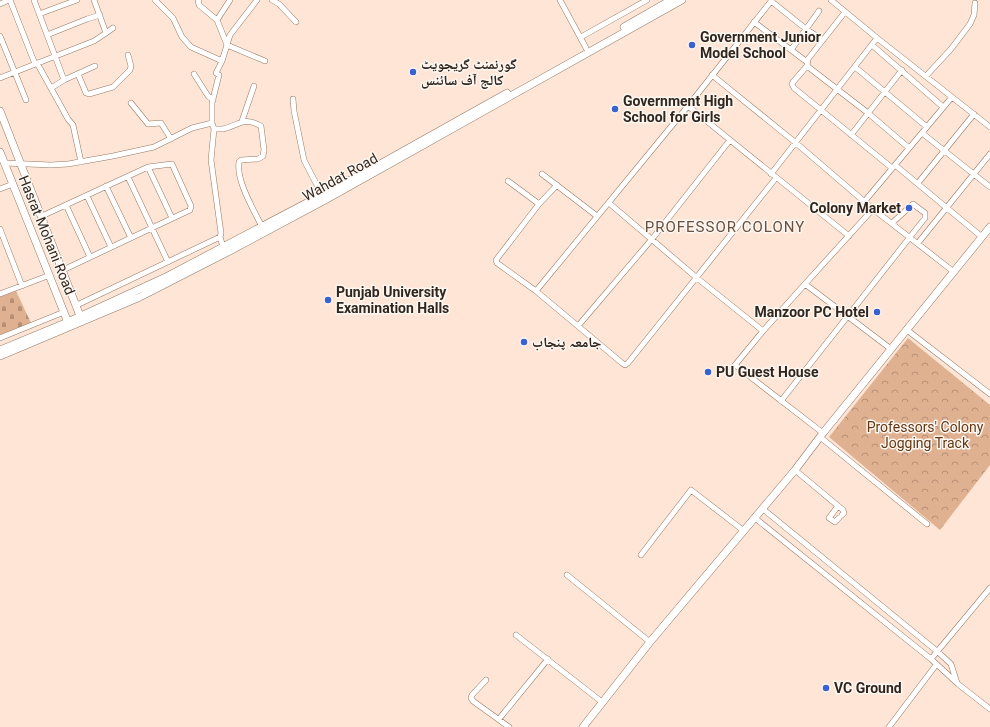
<svg xmlns="http://www.w3.org/2000/svg" width="990" height="727" viewBox="0 0 990 727" font-family="Roboto,'Noto Naskh Arabic',sans-serif">
<defs>
<pattern id="cemetery-stones" width="16" height="16" patternUnits="userSpaceOnUse"><rect width="16" height="16" fill="#e0b191"/><path d="M2 7V4a2 2 0 0 1 4 0v3zM10 15v-3a2 2 0 0 1 4 0v3z" fill="#b69076"/></pattern>
<pattern id="park-crowns" width="20" height="18" patternUnits="userSpaceOnUse"><rect width="20" height="18" fill="#e0b191"/><path d="M2 6a3 3 0 1 1 6 0M12 15a3 3 0 1 1 6 0" fill="none" stroke="#b69076"/></pattern>
</defs>
<rect width="100%" height="100%" fill="#fee5d5"/>
<path fill="url(#cemetery-stones)" d="M16,291L31,323L0,335V297Z"/>
<path fill="url(#park-crowns)" d="M908,338L990,405V465L940,530L829,437Z"/>
<g fill="none" stroke-linecap="round" stroke-linejoin="round">
<defs>
<path id="street" d="M10,0L35,64
M34,0L64,80
M155,0L173,18L182,37L191,47L222,61
M199,0L198,1L199,5L217,20L227,45L265,61
M272,0L279,4L296,22
M560,0L586,48
M831,0L877,38L990,127
M771,1L806,29L823,40
M0,4L9,0
M845,12L808,59L807,66L868,113L909,148
M39,14L77,0
M217,20L230,0
M754,22L807,62
M106,33L113,28
M47,35L87,19L100,15
M0,36L26,100
M581,37L647,0
M872,45L943,107
M791,50L819,11
M37,63L68,119L73,125L81,162
M807,66L793,82L792,84L794,88L892,168
M855,67L927,127
M78,74L86,93L89,94L113,87L130,70L131,66L128,55
M194,74L208,96L213,100
M712,75L796,143L873,209L805,284L891,349
M926,76L951,49L970,24L974,15L975,3
M0,78L94,41L106,33L94,0
M51,88L64,80L95,66
M293,99L294,111L304,160L322,195
M131,103L148,124L161,123L171,139
M688,106L849,236
M242,121L254,86
M214,129C217,129 221,129 223,129C240,125 243,116 261,126L264,150L263,156L258,159L241,160L239,162C236,181 254,210 262,227
M922,133L990,187
M851,135L902,70
M5,163L51,165L68,164L113,156L154,147L192,128L212,123
M895,165L982,237
M148,167L172,218
M542,174L597,216
M771,174L877,38
M128,177L168,262
M508,181L539,204
M918,183L974,114
M557,185L539,204L496,260L497,263L536,291L688,106L772,0
M106,186L131,238
M0,189L13,184
M87,196L111,247
M864,202L952,97
M609,203L697,278L763,331
M66,205L90,257
M873,209L954,272
M42,216L148,167L172,164L191,206L190,210L63,270
M0,229L22,286
M918,243L990,154
M224,250L220,237L221,233L211,160L214,129L212,123V103L219,75L216,73L222,61L230,35L257,0
M805,284L763,331L735,365L823,433
M536,291L622,363L625,365L628,363L776,178
M0,294L50,275
M77,305L220,237
M578,326L652,239L730,140
M907,330L990,394
M0,338L64,312
M781,401L910,237L925,218V213L913,204L892,223
M820,437L927,524
M795,470L843,510L844,513L842,515
M838,506L829,518L835,522L839,518
M763,509L938,652L951,664L957,683
M755,518L931,659L958,684L990,709
M641,555L691,490L744,531
M567,575L650,642
M516,635L602,702
M931,659L990,588
M486,680L472,695L471,698L473,701L509,727
M499,719L548,659
M889,727L936,665"/>
<path id="secondary" d="M624,27L671,0
M0,111L82,321
M0,152L69,325
M0,350L68,322L164,278L373,168L507,93
M0,356L140,297L226,253L327,199L682,0
M583,727L650,642L795,470L823,433L990,227"/>
</defs>
<use href="#street" stroke="#947966" stroke-width="6"/>
<use href="#secondary" stroke="#947966" stroke-width="8"/>
<use href="#street" stroke="#fff" stroke-width="5"/>
<use href="#secondary" stroke="#fff" stroke-width="7"/>
</g>
<g fill="#3961d2" stroke="#fdf7f2" stroke-width="1.5">
<circle cx="692" cy="45" r="4"/>
<circle cx="413" cy="72" r="4"/>
<circle cx="615" cy="109" r="4"/>
<circle cx="909" cy="208" r="4"/>
<circle cx="328" cy="300" r="4"/>
<circle cx="877" cy="312" r="4"/>
<circle cx="524" cy="342" r="4"/>
<circle cx="708" cy="372" r="4"/>
<circle cx="826" cy="688" r="4"/>
</g>
<g text-anchor="middle" stroke-width="3" stroke-linejoin="round" paint-order="stroke">
<g font-size="14" font-weight="bold" fill="#31261e" stroke="#fdf7f2" text-anchor="start">
<text x="700" y="42">Government Junior<tspan x="700" dy="16">Model School</tspan></text>
<text x="421" y="69">گورنمنٹ گریجویٹ<tspan x="421" dy="16">کالج آف سائنس</tspan></text>
<text x="623" y="106">Government High<tspan x="623" dy="16">School for Girls</tspan></text>
<text x="901" y="213" text-anchor="end">Colony Market</text>
<text x="336" y="297">Punjab University<tspan x="336" dy="16">Examination Halls</tspan></text>
<text x="869" y="317" text-anchor="end">Manzoor PC Hotel</text>
<text x="532" y="347">جامعہ پنجاب</text>
<text x="716" y="377">PU Guest House</text>
<text x="834" y="693">VC Ground</text>
</g>
<g font-size="14" fill="#31261e" stroke="#fdf7f2">
<text transform="translate(340 177) rotate(-29)" y="5">Wahdat Road</text>
<text transform="translate(47 235) rotate(68)" y="5">Hasrat Mohani Road</text>
</g>
<g font-size="14" fill="#643713" stroke="#fdf7f2">
<text x="925" y="432">Professors' Colony<tspan x="925" dy="16">Jogging Track</tspan></text>
</g>
<g font-size="15" letter-spacing="1" fill="#6a503f" stroke="#fdf7f2">
<text x="725" y="232">PROFESSOR COLONY</text>
</g>
</g>
</svg>
